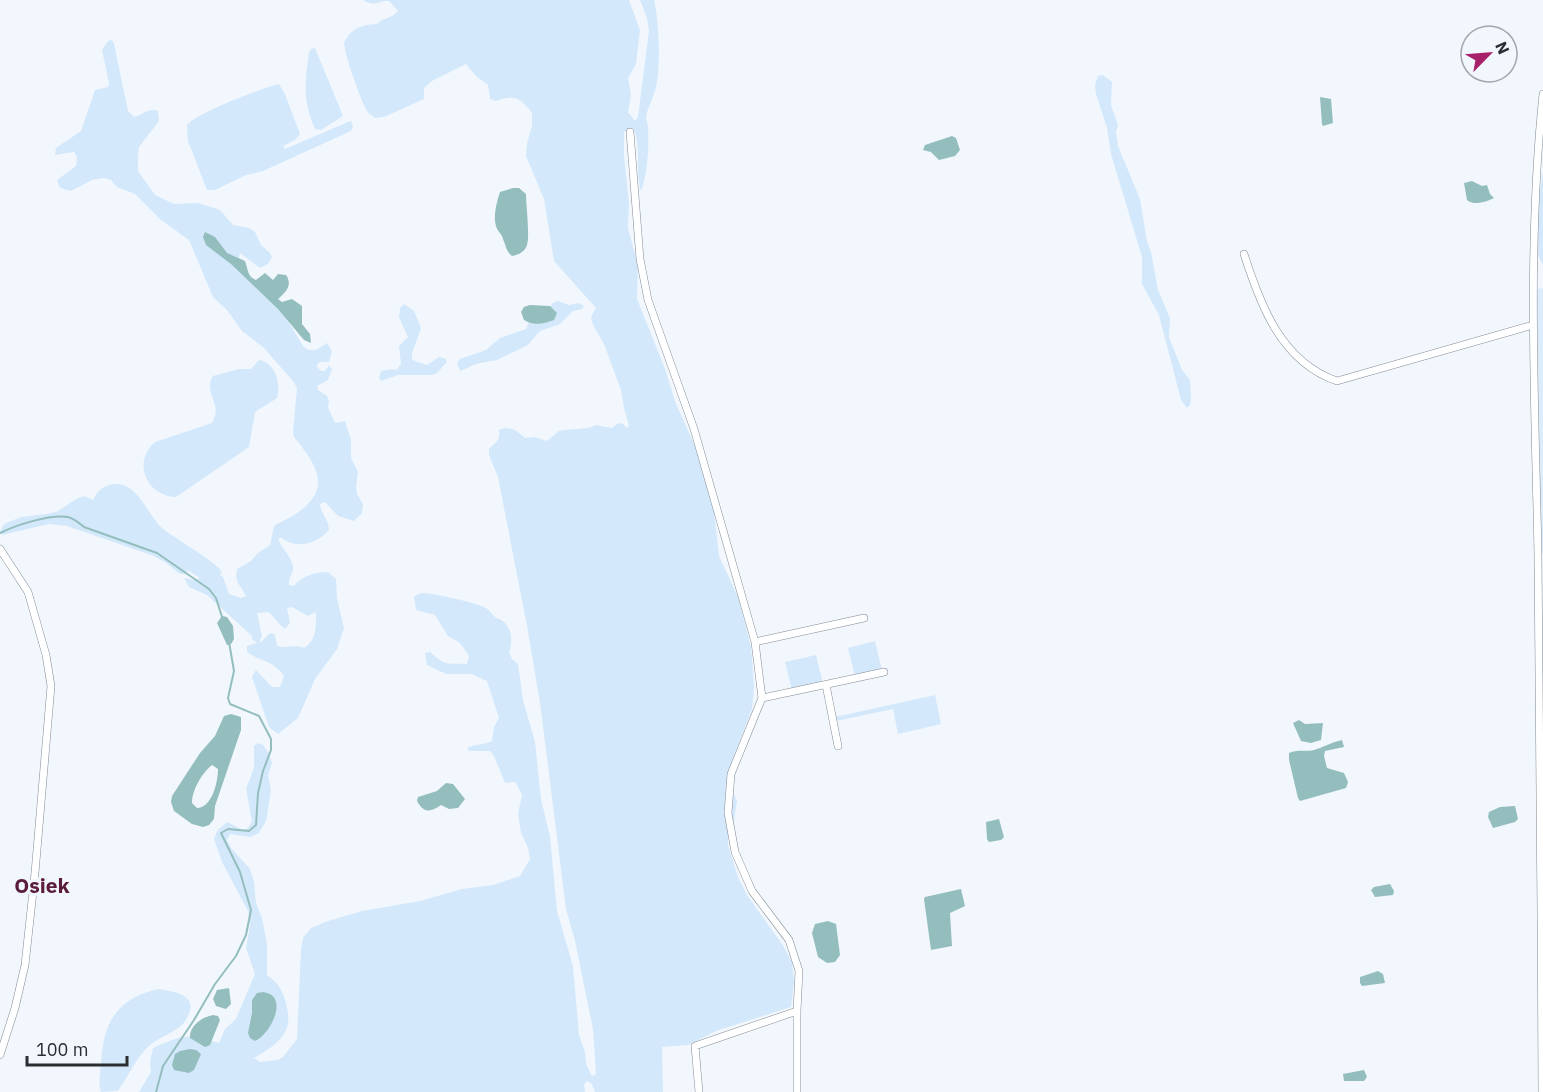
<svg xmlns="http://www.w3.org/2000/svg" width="1543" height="1092" viewBox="0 0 1543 1092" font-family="'IBM Plex Sans',sans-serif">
<rect width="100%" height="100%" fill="#f1f7fd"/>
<path fill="#dcecfb" d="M1543,288V554H1540L1537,289Z"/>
<path fill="#d3e8fb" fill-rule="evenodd" d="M363,0H629L640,30L636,64L628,78L631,95L628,112L635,121L638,117L649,31L647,18L640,0H654C659,21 661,65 656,87C654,97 647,108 646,118C646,121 648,124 648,127C649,146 648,173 641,191C635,170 642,147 633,128L624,132V155L629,203L628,228L638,266L637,299L665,369L676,404L695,446L707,483L714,512L719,556L738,597L751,647L754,687L752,709L733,758L728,781L737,801L734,821L728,825V845L738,877L747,895L784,947L792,963L794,983L791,1007L716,1031L688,1045L662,1047L663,1092H595L592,1084L587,1081L584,1084L585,1092H139L151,1072L150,1061L153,1048C185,1034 185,1034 219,1043L225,1029L236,1019L255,974L246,948L250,925L248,911L222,862L214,839L217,831L227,822L243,830L248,828L252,821L246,789L254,768V746L258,743L263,745L269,753L272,763L268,775L271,790L266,821L259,833L250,837L230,834L227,840L232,849L250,869L254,882L256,903L262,918L267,944V975C271,978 275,981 278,985C285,995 292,1018 286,1030C280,1043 266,1051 254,1058L260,1062L278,1060L283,1057L297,1039L301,949L303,938L311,928L328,921L362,911L420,901L462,889L493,885L520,876L530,859L528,848L521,832L518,814L522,795L516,783L513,782L505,783L494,756L490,751H469L467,748C475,744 483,745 492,741L494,727L499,718L487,681L471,674H446L427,665L425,653L430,652C447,667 447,663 467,664L469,656L460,643L448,636L435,615L416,610L414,597C416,595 420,593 423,593C429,592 481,604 486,608C489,610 493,615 496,618C511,621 514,640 509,652L512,659L518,664L523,700L535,742L541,799L550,837L557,911L573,966L579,1035L585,1052L586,1064L592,1076L596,1074L593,1029L575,941L566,909L540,703L527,626L498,477L489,455V449C495,443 501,440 499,430C509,425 518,431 525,438L535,437L547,441L559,431L565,430L588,428L596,425L612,428L617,424L622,423L627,428L629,426L624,408L621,390L604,344L593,325L591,317L596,308L554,261L544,199L526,156L527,144L532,126V113C520,96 513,95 495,101L490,99L488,85L476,76L466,64L432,81L424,88V99L384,117L375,118C373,116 369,114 367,111C362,104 344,53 344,43C351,28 361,25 377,24C383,17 392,19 398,11L389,1C378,0 376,8 363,0Z
M112,40L114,44L128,111L134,117C144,115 147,107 158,111L159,121L139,147L138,157V171L155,195L174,204L198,203L220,210L233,225L249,228L255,232L261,245L270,253L272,257L268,264L260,268L240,253L238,265L282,311L303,346L308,350H316L327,343L332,351L329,362H320L316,366L321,371H325L329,365L332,369L328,380L317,386L318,390L327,396L329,402L328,407L335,423L345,421L351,440V458L358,472L356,488L357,494L363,504L362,513L354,521L338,516L325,502L320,504C321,514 329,520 329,530C318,543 296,550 282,538H278C281,549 291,555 293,566C294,573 288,578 289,585L294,586C302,576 315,572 328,572L336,579L337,598L344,628L337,649L315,679L298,718L278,734L269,727L252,677L256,670L272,687H280L284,676C273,660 261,662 247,652V646L257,643L252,639V636L207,595L189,587L184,578L195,580L200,578L187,570V574H180L166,563L154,556L67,526L49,524L2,535L0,532L4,524L21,517L47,514L58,511L76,499L84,496L93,500C97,492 100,488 109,485C137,477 146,514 162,528C174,538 218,563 222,572L220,575L223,577L229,594L241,598L246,596C241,584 234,584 237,569L251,561L258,553L270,545L274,526C280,522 285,520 291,517C333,491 320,469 294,437L293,432L297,388L293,381L263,347L242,331L227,310L213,297L189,240L161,220L135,194L117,187L111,180L103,178L92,180L71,191L60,188L57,180L76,166L77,157L74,152L55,155L56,148L81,131L95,90L108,87L109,83L102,50L108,41ZM292,607L308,616L316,612C316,625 317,641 304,648C294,644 287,649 277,646L275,635L272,633C266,634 265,641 259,643L262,636L257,613L268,612C275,617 278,624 285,629L290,623L287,608Z
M315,48L343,116L321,130L315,129C302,98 305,84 309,52L311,49Z
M1103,75L1112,82L1111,105L1118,125L1116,132L1118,146L1140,199L1147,242L1151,252L1158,290L1170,318L1169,337L1182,370L1190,380L1191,399L1190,405L1187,408L1181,400L1159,315L1142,284V257L1111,154L1107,128L1096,94L1095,85L1098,76Z
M279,84L285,94L300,134L295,140L283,146L285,149L348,122L351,121L353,127L351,131L263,171L246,175L215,190H207L188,141L187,125C198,112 260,89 279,84Z
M1543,172V265C1529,245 1539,195 1543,172Z
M558,301L569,305L579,303L584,306L582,309L573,311L560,324L540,331L528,345L497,360L476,364L460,371L457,363L460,359L486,350L500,338L526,329L531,317L547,310L554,302Z
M404,304L414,311L421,328L412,353V360L427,365L439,357L446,359L447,362L437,373L432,375H398L381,381L379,377L381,371L392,369L396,370L401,364L399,346L408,337L399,317L400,308Z
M259,360C276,363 281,384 277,398L255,412L249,447L176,497C146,496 132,462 155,442L212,423C224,403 202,394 213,376L239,369H251Z
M875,641L882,671L855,676L848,648Z
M816,655L823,684L792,690L785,662Z
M935,695L941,724L898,734L893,709L836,721L835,717Z
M158,989C173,991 199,995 188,1016C185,1022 181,1027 175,1030C163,1038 155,1039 144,1051C134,1063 127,1078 118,1091L101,1092C98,1083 100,1073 101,1064C103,1023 116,999 158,989Z"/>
<path fill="#94bebe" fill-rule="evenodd" d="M1320,97L1331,99L1333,123L1323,126L1322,124Z
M952,136L956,138L960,150L955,156L939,160L931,152L923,150L925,145Z
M1472,181L1482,186L1487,185L1490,194L1494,198C1486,202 1474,206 1467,200L1464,183Z
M513,188H519L526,194C526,205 530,235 527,245C525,252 518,255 512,256C506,251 506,246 503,239C502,234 497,231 496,226C493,216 497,201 500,192Z
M205,232L215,237L227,253L245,261C248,268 247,277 256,280L265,273L273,280L278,274L286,275C293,285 286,292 278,299L282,302L292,299L302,306V324L310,334L311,343L304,340L278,309L231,264L206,245L203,237Z
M530,305L550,306L557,313L554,320C543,324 534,326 524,320L521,312L524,307Z
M222,616L227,617L233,626L234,639L231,644L227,645L217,623Z
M231,714L241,717V730L215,806L214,819L209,825L203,827L192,824L174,811L171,802L172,796L200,753L215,736L224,716ZM212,765L218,769C218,782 212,808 197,808L192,803C192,790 202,773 212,765Z
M1299,720L1305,724L1323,723L1321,740L1311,743L1301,741L1293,723Z
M1342,740L1344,747L1325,751L1324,756L1327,768L1344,773L1348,782L1346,788L1300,801L1298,798L1289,760V753C1298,749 1305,752 1314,750C1324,747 1332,742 1342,740Z
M446,783L453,784L465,799L458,808L449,809L441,805C431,812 424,814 417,801L418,797L437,791Z
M1515,806L1518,819L1515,822L1493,828L1488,817L1489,812L1500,807Z
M999,819L1004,837L1001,840L989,842L987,839L986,822Z
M1390,884L1394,891L1393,895L1375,897L1371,890L1374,887Z
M961,889L965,906L950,913L952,946L931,950L924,899L925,897Z
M828,921L836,924L840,955L835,962L827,963L818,957L812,933L815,924Z
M1378,971L1383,974L1385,983L1362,986L1360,983V977Z
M229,988L231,1004L226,1009L216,1006L213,999L217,990Z
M263,992C290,995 271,1034 255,1041L250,1038L248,1033L252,1013V1000L257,993Z
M213,1015L218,1016L220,1020L210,1045L205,1047L190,1038C189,1026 202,1017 213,1015Z
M190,1049L196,1050L201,1054L194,1070L189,1073L174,1070L172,1065L175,1054L180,1051Z
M1364,1070L1367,1077L1364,1081H1344L1343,1074Z"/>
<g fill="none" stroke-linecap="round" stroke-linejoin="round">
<path stroke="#94bebe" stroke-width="2" d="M0,533C16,525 50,514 68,517C75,519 79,523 84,527L157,553L209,589L216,598L222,617
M156,1092L163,1066L194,1020L215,984L236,956L246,935L251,910L240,872L221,833L228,829L249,831L256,825L258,793L263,771L271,750V739L259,716L230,704L228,698L234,671L229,642"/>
<defs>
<path id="minor" d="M630,132L640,259L648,300L694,429L755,642L762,698L731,774L728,813L735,852L752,891L789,940L799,971L797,1011V1092
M1244,254C1260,304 1281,362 1337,381L1533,325
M0,549L28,592L46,655L51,686L35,873L25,965L15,1008L0,1055
M755,642L864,618
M826,685L838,746
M762,698L884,672
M699,1092L695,1046L797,1011
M1542,1092C1541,913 1541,734 1538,555C1535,401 1527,247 1543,94"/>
</defs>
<use href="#minor" stroke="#818a93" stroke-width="8"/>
<use href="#minor" stroke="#fff" stroke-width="7"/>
</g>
<g text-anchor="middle" stroke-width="6" stroke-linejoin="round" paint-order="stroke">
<g font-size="21" font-weight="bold" fill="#5b1b3b" stroke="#f1f7fd">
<text x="42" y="893">Osiek</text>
</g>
</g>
<g transform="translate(1489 54) rotate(65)"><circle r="28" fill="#f1f7fd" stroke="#a1a7ab" stroke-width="1.5"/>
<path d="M0-4.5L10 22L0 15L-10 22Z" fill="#a7216a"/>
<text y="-9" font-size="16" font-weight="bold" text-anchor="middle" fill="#2a2e31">N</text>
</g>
<path d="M27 1056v9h100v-9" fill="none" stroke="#2a2e31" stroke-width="3"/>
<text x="36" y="1056" font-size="18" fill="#2a2e31" stroke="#f1f7fd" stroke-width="4.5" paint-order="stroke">100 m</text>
</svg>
